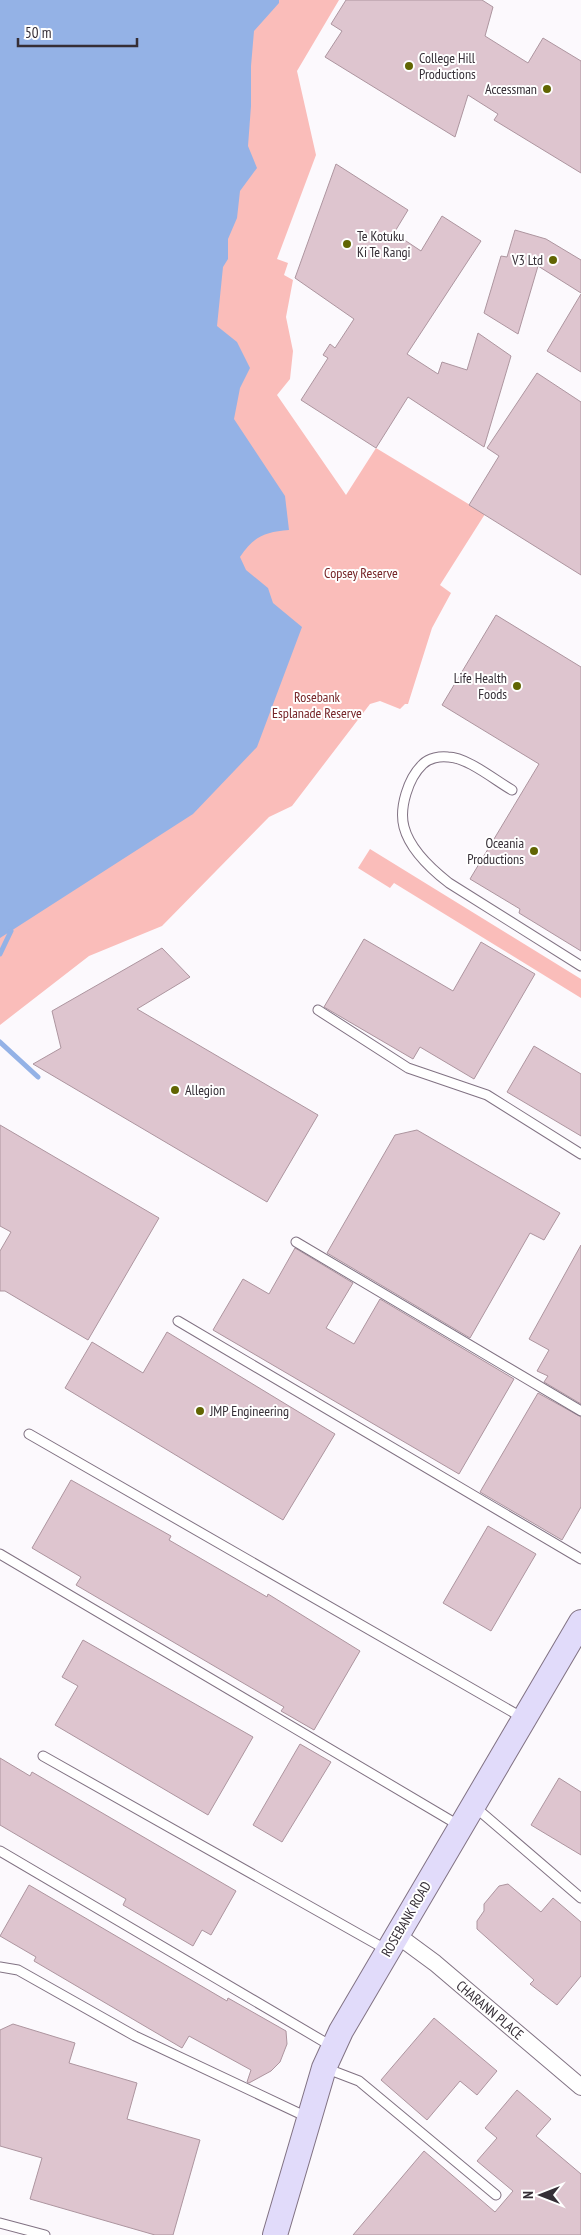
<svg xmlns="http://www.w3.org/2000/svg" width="581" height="2235" viewBox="0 0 581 2235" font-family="'PT Sans Narrow',sans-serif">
<rect width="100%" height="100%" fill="#fcf9fd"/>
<path fill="#fabdba" d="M0,0H339L297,71L316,155L277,259L288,263L284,275L293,280L286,317L293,351L290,379L277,395L346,495L376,448L485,514L440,585L451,593L432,628L408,704H405L400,709L380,701L370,704L292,806L269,817L162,926L89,956L0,1025Z
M370,849L581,979V998L394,883L390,888L358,868Z"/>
<path fill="#94b2e6" d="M0,0H279V3L254,31L251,66V106L248,146L257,168L240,191L237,218L228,239V259L223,267L217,326L237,342L250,368L240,388L234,419L285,496L289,530C265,532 254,536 240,557L246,570L268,588L273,603L302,627L257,747L193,814L0,938Z"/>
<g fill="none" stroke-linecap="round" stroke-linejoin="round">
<path stroke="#94b2e6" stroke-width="5" d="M0,954L11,931
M0,1042L38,1077"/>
</g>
<path fill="#dec5cf" stroke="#ad959f" d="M346,0H482L493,7L485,36L528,63L543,38L581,61V173L494,120L498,114L468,95L455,137L325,57L342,31L331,24Z
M336,164L408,210L394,233L421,251L442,216L481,241L407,354L438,374L442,362L467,370L478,333L511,356L484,447L408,397L376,448L301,400L328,358L323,355L330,344L335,348L354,319L295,278Z
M515,230L546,239L581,260V293L538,266L518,334L484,313L501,256L507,257Z
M581,294V372L547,351Z
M537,373L581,402V575L469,505L499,456L487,448Z
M496,615L581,667V951L519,913L520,909L470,879L539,764L442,705Z
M364,939L453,991L481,942L535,974L474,1079L420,1047L413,1059L324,1007Z
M162,948L190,977L137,1009L318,1115L267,1202L33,1064L61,1048L52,1011Z
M534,1046L581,1074V1136L507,1092Z
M0,1125L159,1218L88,1340L5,1291H0V1251L11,1232L0,1226Z
M417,1130L560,1213L544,1240L530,1233L470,1338L327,1253L395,1135Z
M581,1245V1404L544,1382L548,1376L537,1371L549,1350L529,1339Z
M295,1248L353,1283L326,1328L354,1344L380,1299L514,1379L459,1474L213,1330L243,1279L269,1294Z
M167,1332L335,1434L283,1520L65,1388L92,1342L143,1373Z
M538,1393L581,1417V1507L562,1540L480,1492Z
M71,1480L171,1536L169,1540L267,1597L268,1594L360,1651L314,1730L281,1711L284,1707L76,1585L81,1577L32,1548Z
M488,1526L536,1554L491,1631L443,1603Z
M83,1640L253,1737L208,1815L55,1725L78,1686L62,1677Z
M300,1744L331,1762L282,1842L253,1825Z
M0,1758L30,1776L32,1772L236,1891L211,1935L202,1930L193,1946L123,1905L126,1899L0,1825Z
M559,1778L581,1792V1855L531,1825Z
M508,1884L541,1912L553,1898L581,1922V1976L557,2005L530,1984L534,1980L477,1929V1921L484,1911V1904L499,1886Z
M29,1885L227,2001L228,1998L286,2031L287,2044L280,2062L271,2071L249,2083L247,2082L251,2070L189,2036L182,2048L34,1961L36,1957L0,1936Z
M434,2018L497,2071L477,2095L460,2081L427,2120L381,2080Z
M13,2024L75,2043L69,2063L137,2083L127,2119L200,2140L173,2235H155L30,2199L42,2158L0,2146V2030Z
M517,2090L551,2119L536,2136L581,2174V2235H353L424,2151L495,2212L513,2191L477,2161L497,2138L485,2128Z"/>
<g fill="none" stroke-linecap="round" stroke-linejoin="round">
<defs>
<path id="service" d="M512,790C496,781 467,757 448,757C440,756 429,758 423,764C408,778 399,808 404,827C410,850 431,869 449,883L581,966
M318,1010L408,1068L487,1095L581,1154
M296,1242L581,1411
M178,1321L581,1559
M29,1434L523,1718
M0,1554L460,1826
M43,1756L387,1950
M475,1807L581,1898
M0,1851L333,2047
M0,1967L18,1970L135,2036L309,2118
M325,2068L359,2081L496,2195
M0,2223L45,2235"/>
<path id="minor" d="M397,1935L435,1963L581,2087"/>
<path id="secondary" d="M275,2235L324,2068L341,2031L581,1622"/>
</defs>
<use href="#service" stroke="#817283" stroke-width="11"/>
<use href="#minor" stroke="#817283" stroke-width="18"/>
<use href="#secondary" stroke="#817283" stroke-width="26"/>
<use href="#service" stroke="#fff" stroke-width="9"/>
<use href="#minor" stroke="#fff" stroke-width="16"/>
<use href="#secondary" stroke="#e1dbfa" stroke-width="24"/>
</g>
<g fill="#616502" stroke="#fff" stroke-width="2">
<circle cx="409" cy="66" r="5"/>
<circle cx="547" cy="89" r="5"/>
<circle cx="347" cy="244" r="5"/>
<circle cx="553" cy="260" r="5"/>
<circle cx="517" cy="686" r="5"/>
<circle cx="534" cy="851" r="5"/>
<circle cx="175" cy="1090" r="5"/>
<circle cx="200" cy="1411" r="5"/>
</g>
<g text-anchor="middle" stroke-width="4" stroke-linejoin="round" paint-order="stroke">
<g font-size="14" fill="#352e36" stroke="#fff" text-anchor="start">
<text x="419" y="63">College Hill<tspan x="419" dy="16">Productions</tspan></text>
<text x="537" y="94" text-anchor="end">Accessman</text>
<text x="357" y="241">Te Kotuku<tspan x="357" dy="16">Ki Te Rangi</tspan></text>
<text x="543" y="265" text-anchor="end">V3 Ltd</text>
<text x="507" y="683" text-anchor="end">Life Health<tspan x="507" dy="16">Foods</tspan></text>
<text x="524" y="848" text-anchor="end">Oceania<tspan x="524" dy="16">Productions</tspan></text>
<text x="185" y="1095">Allegion</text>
<text x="210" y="1416">JMP Engineering</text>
</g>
<g font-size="14" fill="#762528" stroke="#fff">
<text x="361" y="578">Copsey Reserve</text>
<text x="317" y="702">Rosebank<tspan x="317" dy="16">Esplanade Reserve</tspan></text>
</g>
<g font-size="14" fill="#352e36" stroke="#fff">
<text transform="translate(406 1919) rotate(-60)" y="5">ROSEBANK ROAD</text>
<text transform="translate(490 2010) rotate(40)" y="5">CHARANN PLACE</text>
</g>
</g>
<g transform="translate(541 2195) rotate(270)" stroke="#ffffff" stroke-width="4" paint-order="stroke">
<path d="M0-4L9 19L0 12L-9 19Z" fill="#352e36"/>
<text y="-8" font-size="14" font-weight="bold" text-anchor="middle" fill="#352e36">N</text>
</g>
<path d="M18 38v8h119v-8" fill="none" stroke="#352e36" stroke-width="2.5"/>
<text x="25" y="38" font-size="15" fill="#352e36" stroke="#ffffff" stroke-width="4" paint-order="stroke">50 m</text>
</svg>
